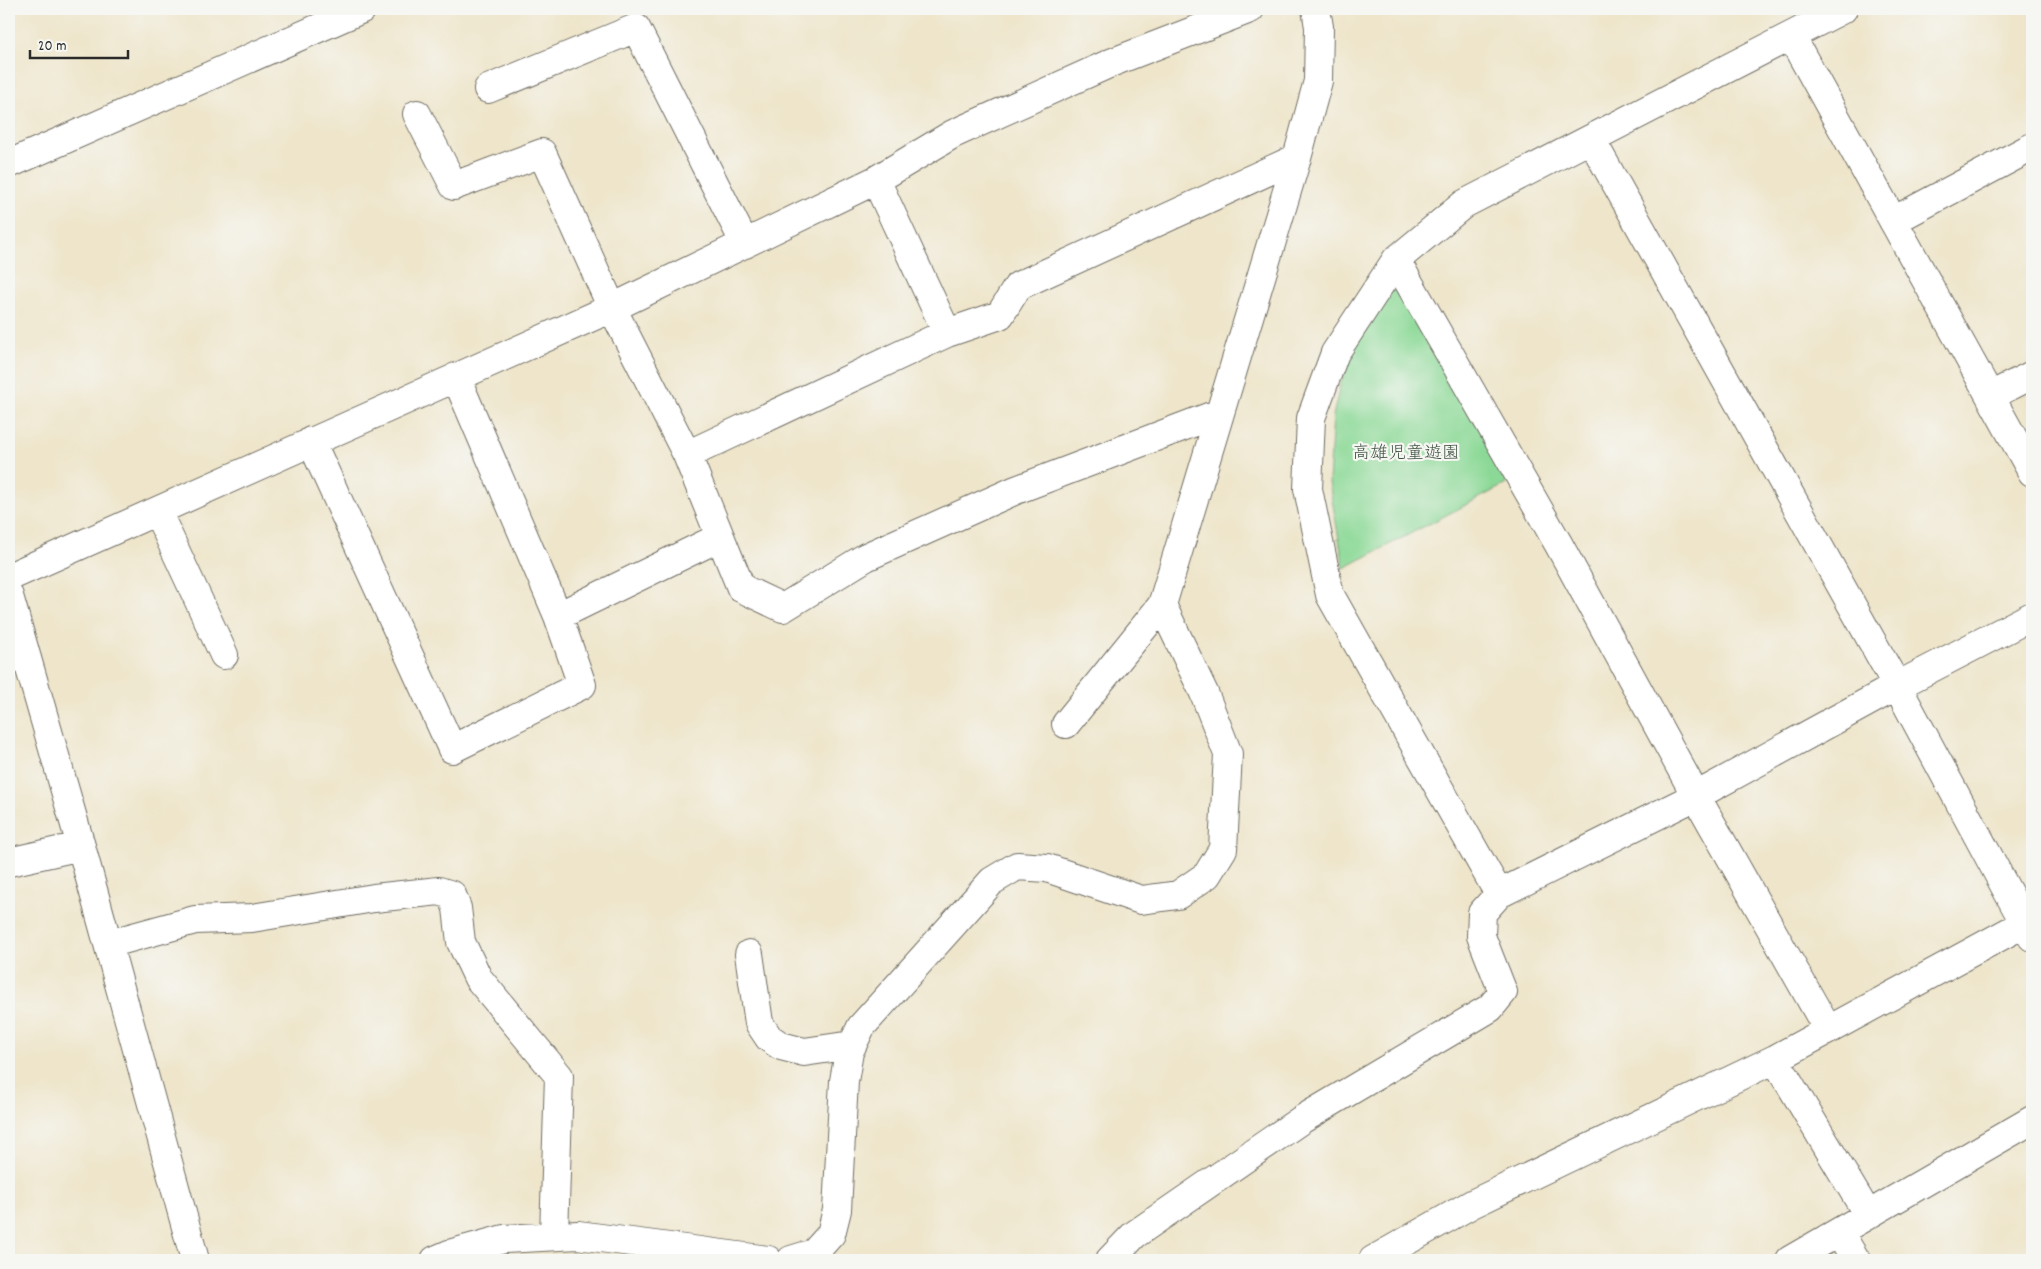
<svg xmlns="http://www.w3.org/2000/svg" width="2041" height="1269" viewBox="0 0 2041 1269" font-family="Dekko,'Klee One',sans-serif">
<rect width="100%" height="100%" fill="#f6f6f2"/>
<filter id="ink" filterUnits="userSpaceOnUse"><feTurbulence type="fractalNoise" baseFrequency=".02" numOctaves="2"/><feDisplacementMap in="SourceGraphic" scale="10" xChannelSelector="R" yChannelSelector="G"/><feConvolveMatrix kernelMatrix="1 2 1 2 8 2 1 2 1" color-interpolation-filters="sRGB"/></filter>
<filter id="wash" filterUnits="userSpaceOnUse"><feTurbulence type="fractalNoise" baseFrequency=".0096" numOctaves="4" result="noise"/><feDisplacementMap in="SourceGraphic" scale="20" xChannelSelector="R" yChannelSelector="G"/><feGaussianBlur stdDeviation="1.12" result="paint"/><feColorMatrix in="noise" values="0 0 0 0 0 0 0 0 0 0 0 0 0 0 0 0 0 1.4 0 .05"/><feComposite in="paint" operator="in"/></filter>
<g filter="url(#wash)">
<rect width="100%" height="100%" fill="#eee5ca"/>
<path fill="#8cd997" stroke="#5c8261" d="M1398,289L1510,482L1344,568L1329,482L1333,416L1340,385L1352,351L1385,292Z"/>
</g>
<g filter="url(#ink)">
<g fill="none" stroke-linecap="round" stroke-linejoin="round">
<defs>
<path id="minor" d="M1791,36L2032,472
M488,89L636,28L745,244
M417,114L454,186L542,153L612,308L687,455L741,588L783,608L866,557L1016,490L1219,413
M1591,139L1897,686L2032,937
M9,164L362,9
M876,180L947,333
M1893,221L2032,147
M1396,260L1559,545L1696,796L1828,1030
M456,377L558,616
M1990,396L2032,375
M311,441L452,749L582,685L558,616L720,537
M687,455L947,333L1000,315L1018,286L1297,158
M157,511L224,655
M9,577L612,308L876,180L953,134L1113,62L1250,9
M9,596L81,846L195,1260
M1066,724L1162,605
M9,862L81,846
M1499,894L1330,595L1308,489L1311,418L1335,353L1396,260L1464,204L1843,9
M108,944L195,920L252,918L374,898L439,891L452,895L457,908L461,942L478,978L559,1076L554,1236
M749,954L759,1023L769,1038L781,1046L804,1052L852,1045
M1775,1059L1868,1215
M1839,1232L1856,1260
M435,1260L449,1254L504,1239L578,1235L768,1260
M791,1260L814,1253L831,1234L837,1210L844,1081L849,1052L861,1027L992,881L1017,866L1047,868L1141,900L1178,895L1207,875L1223,849L1228,754L1204,693L1162,605L1297,158L1318,81L1319,27L1316,9
M1110,1260L1134,1235L1301,1120L1490,1008L1503,992L1481,936L1482,913L1499,894L1696,796L1897,686L2032,616
M1373,1260L1472,1204L1775,1059L2025,923
M1790,1260L2032,1120"/>
</defs>
<use href="#minor" stroke="#6f6c63" stroke-width="30"/>
<use href="#minor" stroke="#fff" stroke-width="28"/>
</g>
</g>
<g text-anchor="middle" stroke-width="4.5" stroke-linejoin="round" paint-order="stroke">
<g font-size="18" fill="#435646" stroke="#f6f6f2">
<text x="1406" y="458">高雄児童遊園</text>
</g>
</g>
<rect width="2041" height="1269" fill="none" stroke="#f6f6f2" stroke-width="30"/>
<path d="M30 50v8h98v-8" fill="none" stroke="#2b2b2b" stroke-width="2.5"/>
<text x="38" y="50" font-size="15" fill="#2b2b2b" stroke="#f6f6f2" stroke-width="4" paint-order="stroke">20 m</text>
</svg>
